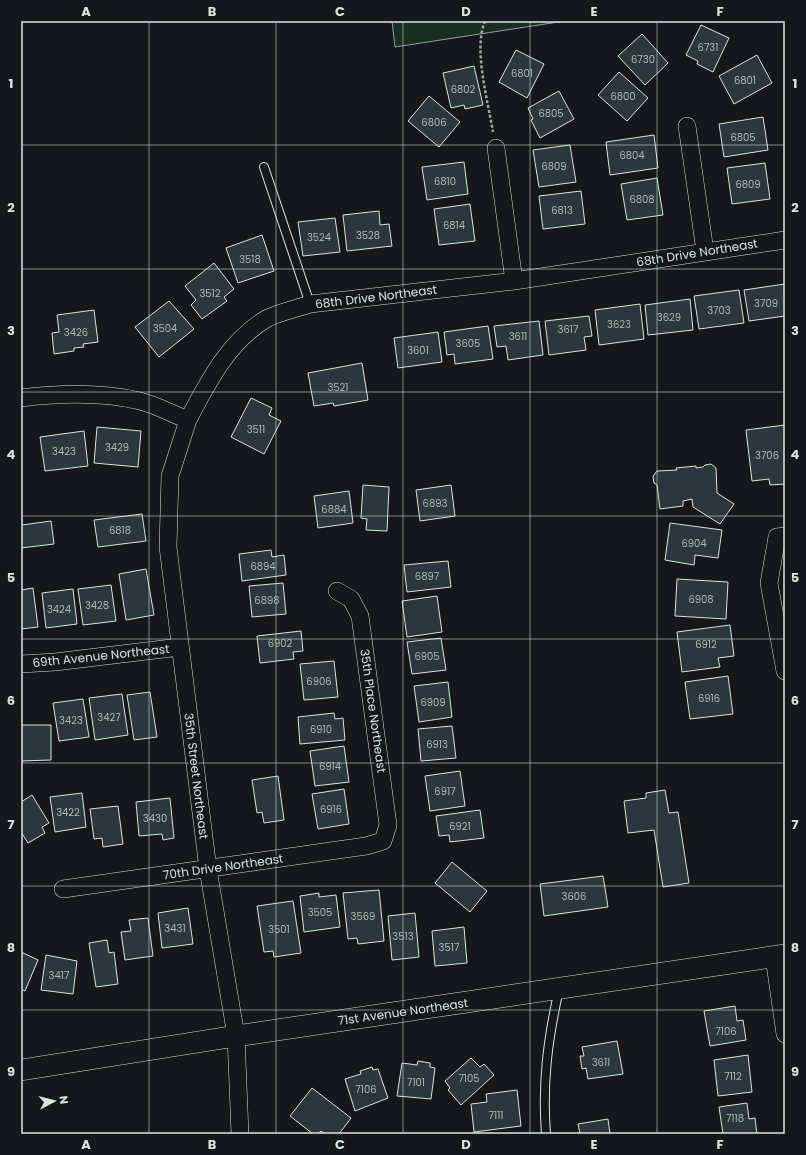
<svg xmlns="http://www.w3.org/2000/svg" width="806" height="1155" viewBox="0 0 806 1155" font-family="Poppins,sans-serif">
<rect width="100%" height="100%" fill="#14181c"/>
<path fill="#1a2d24" stroke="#939e99" d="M392,21H565L395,47Z"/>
<path fill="#2c363c" stroke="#d8e6dc" d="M701,25L729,38L713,72L697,64L698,61L686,55Z
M642,34L668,63L645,85L618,56Z
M516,50L544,64L527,98L499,82Z
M757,55L772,83L734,104L719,76Z
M474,66L483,105L465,109L464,105L451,108L443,73Z
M619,72L648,98L627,121L598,95Z
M559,91L574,119L540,138L531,120L533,119L528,108Z
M429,96L460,122L439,147L408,121Z
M763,117L768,150L724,157L719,124Z
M654,135L658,168L610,175L606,142Z
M570,145L576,182L539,187L533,150Z
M464,162L468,194L427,200L422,167Z
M765,163L770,199L732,204L727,168Z
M657,178L663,215L627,220L621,184Z
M581,191L585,224L543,229L539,196Z
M470,204L475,241L439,245L434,209Z
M379,211L380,225L389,224L392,246L347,251L343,215Z
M335,218L340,252L303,256L298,222Z
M262,235L274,271L238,283L226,248Z
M214,263L234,289L224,297L227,301L202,319L191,305L196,300L185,286Z
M785,284V316L749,321L744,290Z
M739,290L744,323L699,329L694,296Z
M690,299L693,330L648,335L645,305Z
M169,301L194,329L159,357L135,327Z
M640,304L644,339L599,345L595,310Z
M94,310L98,342L83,344L84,347L74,348V351L54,354L52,333L59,332L57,315Z
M589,316L592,336L584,337L586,350L549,355L545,321Z
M539,321L543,355L508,360L506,346L497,347L494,326Z
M488,326L493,359L455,364L454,354L447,355L444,332Z
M438,332L442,362L398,368L394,338Z
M362,363L368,400L334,406L333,403L314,406L308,373Z
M251,398L272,408L269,415L281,421L264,454L231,437Z
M785,425V484L770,485L769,479L752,481L746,430Z
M97,427L141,431L138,467L94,463Z
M84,431L88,466L45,471L40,437Z
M711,464L716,468L717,493L734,504L720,524L693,507L692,499L683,501V506L660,509L657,485L654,483L653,476L657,471L677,470L676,468L696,466V468L703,467L705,465Z
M363,485L389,487L387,531L366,530L367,519L361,518Z
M451,485L455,516L420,521L416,490Z
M349,491L353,523L318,528L314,496Z
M142,514L146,541L98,547L94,520Z
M21,521L22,525L51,521L54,544L21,548Z
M670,523L722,530L718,558L695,555L694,565L665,560Z
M271,550L272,557L284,555L286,575L242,581L239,554Z
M448,561L451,587L407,592L404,565Z
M146,569L154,615L126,620L119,574Z
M677,579L728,582L726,619L675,616Z
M283,583L286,614L252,617L249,586Z
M111,585L116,621L83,625L78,589Z
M33,588L38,627L21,629V590Z
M73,589L77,624L46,628L42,593Z
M437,596L442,632L407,637L402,601Z
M730,625L734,656L718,658L720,667L682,672L677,632Z
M301,631L303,651L293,652L294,659L260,663L257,636Z
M441,638L446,670L412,674L407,642Z
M334,661L338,697L304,700L300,664Z
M728,676L733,714L690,719L685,682Z
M448,682L452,717L419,722L414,686Z
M150,692L157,737L134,740L127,695Z
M122,694L128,735L95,740L89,698Z
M83,699L89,737L59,741L53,703Z
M334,713L335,719L343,718L345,740L300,744L298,717Z
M21,725H51V760L21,761Z
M452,726L456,758L421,761L418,729Z
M344,746L349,782L315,786L310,751Z
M460,771L465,806L430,811L425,776Z
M278,776L284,820L264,823L262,812L257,813L252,780Z
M344,789L349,824L318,829L312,794Z
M665,790L669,813L678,812L689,883L663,887L654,830L628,833L624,801L646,798V793Z
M82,793L86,827L55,832L50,797Z
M32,795L49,823L42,827L45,833L28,843L21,832V802Z
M170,798L174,838L163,840L162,834L139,836L136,802Z
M118,806L123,844L103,847L102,838L94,839L90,809Z
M480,810L484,838L450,842L449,835L439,836L436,816Z
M452,862L487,891L470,912L435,883Z
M603,876L608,907L544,916L540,884Z
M379,890L384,941L358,944L357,938L348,939L343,893Z
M319,893V897L336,895L340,927L304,932L300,896Z
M293,901L301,953L274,957L273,951L264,952L257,906Z
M188,908L193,944L162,948L158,913Z
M415,913L419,957L392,960L388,916Z
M148,918L153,956L125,960L121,932L131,931L129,920Z
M464,927L467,963L435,966L432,931Z
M107,940L109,953L114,952L118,984L96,987L89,943Z
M21,952L38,960L25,991L21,989Z
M46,955L77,961L73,994L41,990Z
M735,1006L737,1021L743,1020L746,1040L710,1046L704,1011Z
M617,1041L623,1074L588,1079L586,1068L582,1069L580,1056H584L582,1047Z
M748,1055L752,1092L718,1096L714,1060Z
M471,1058L480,1067L484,1064L494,1075L461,1105L448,1090L450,1088L445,1081Z
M418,1061L430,1063V1067L435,1068L431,1099L397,1096L402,1063L417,1065Z
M372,1067L373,1070L378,1069L388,1098L355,1111L345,1079L361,1074L360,1071Z
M312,1088L351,1118L339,1134H325L321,1131L318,1134H313L290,1116Z
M517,1090L521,1126L474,1132L471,1104L487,1102L486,1094Z
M747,1103L749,1119L755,1118L757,1134H723L719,1107Z
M608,1119L610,1134H580L578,1124Z"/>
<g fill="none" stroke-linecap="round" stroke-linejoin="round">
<defs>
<path id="service" d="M264,167L310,304
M546,1134C542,1082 548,1039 559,989"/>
<path id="minor" d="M687,126L705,251
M496,148L514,281
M21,398C61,393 101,392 140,401C156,405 173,414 188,420C208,382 228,342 266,319C279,312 296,309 310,304L514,281L785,240
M188,420L170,476L168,547L208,869L236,1036L240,1134
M785,536L777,537L769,583L785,671
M21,664L55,662L180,647
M63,889L366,846L383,841L388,825L360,616L351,599L337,591
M774,957L785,1034"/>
<path id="tertiary" d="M21,1070L236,1036L785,955"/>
</defs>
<use href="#service" stroke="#d8e6dc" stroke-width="10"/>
<use href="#minor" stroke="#d8e6dc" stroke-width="18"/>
<use href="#tertiary" stroke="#d8e6dc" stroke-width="22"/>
<path stroke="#9da8a2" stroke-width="2.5" stroke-dasharray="3 2" stroke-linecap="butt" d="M485,21C473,49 488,101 493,132"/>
<use href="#service" stroke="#14181c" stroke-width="8"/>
<use href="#minor" stroke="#14181c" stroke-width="17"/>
<use href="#tertiary" stroke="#14181c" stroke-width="21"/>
</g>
<path fill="none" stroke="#d8e6dc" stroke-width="1" stroke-opacity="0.55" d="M149,21V1134M276,21V1134M403,21V1134M530,21V1134M657,21V1134M21,145H785M21,269H785M21,392H785M21,516H785M21,639H785M21,763H785M21,886H785M21,1010H785"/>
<g text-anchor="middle" stroke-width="3" stroke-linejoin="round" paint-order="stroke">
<g font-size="10" fill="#adbab4">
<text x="708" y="51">6731</text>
<text x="643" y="63">6730</text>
<text x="522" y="77">6801</text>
<text x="745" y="84">6801</text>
<text x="463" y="93">6802</text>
<text x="623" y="100">6800</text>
<text x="551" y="117">6805</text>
<text x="434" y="126">6806</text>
<text x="743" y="141">6805</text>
<text x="632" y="159">6804</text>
<text x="554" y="170">6809</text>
<text x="445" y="185">6810</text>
<text x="748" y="188">6809</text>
<text x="642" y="203">6808</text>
<text x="562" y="214">6813</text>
<text x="454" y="229">6814</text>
<text x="368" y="239">3528</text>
<text x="319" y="241">3524</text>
<text x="250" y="263">3518</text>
<text x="210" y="297">3512</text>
<text x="766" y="307">3709</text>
<text x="719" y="314">3703</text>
<text x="669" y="321">3629</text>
<text x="619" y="328">3623</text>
<text x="165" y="332">3504</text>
<text x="568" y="333">3617</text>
<text x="76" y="336">3426</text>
<text x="518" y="340">3611</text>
<text x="468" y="347">3605</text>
<text x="418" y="354">3601</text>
<text x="338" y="391">3521</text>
<text x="256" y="433">3511</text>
<text x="117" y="451">3429</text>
<text x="64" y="455">3423</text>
<text x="767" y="459">3706</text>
<text x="435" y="507">6893</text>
<text x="334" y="513">6884</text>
<text x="120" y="534">6818</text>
<text x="694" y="547">6904</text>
<text x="263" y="570">6894</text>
<text x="427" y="580">6897</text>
<text x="701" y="603">6908</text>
<text x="267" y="604">6898</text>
<text x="97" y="609">3428</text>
<text x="59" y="613">3424</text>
<text x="280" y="647">6902</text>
<text x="706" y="648">6912</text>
<text x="427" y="660">6905</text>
<text x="319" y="685">6906</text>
<text x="709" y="702">6916</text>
<text x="433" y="706">6909</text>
<text x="109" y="721">3427</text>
<text x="71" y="724">3423</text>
<text x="321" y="733">6910</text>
<text x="437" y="748">6913</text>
<text x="330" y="770">6914</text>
<text x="445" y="795">6917</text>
<text x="331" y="813">6916</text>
<text x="68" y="816">3422</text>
<text x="155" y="822">3430</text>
<text x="460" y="830">6921</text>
<text x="574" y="900">3606</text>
<text x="320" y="916">3505</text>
<text x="363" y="920">3569</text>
<text x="175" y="932">3431</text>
<text x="279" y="933">3501</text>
<text x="403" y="940">3513</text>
<text x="449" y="951">3517</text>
<text x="59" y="979">3417</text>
<text x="726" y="1035">7106</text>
<text x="601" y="1066">3611</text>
<text x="733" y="1080">7112</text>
<text x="469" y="1082">7105</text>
<text x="416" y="1086">7101</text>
<text x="366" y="1093">7106</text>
<text x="496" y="1119">7111</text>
<text x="735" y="1122">7118</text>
</g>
<g font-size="12" fill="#d8e6dc" stroke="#14181c">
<text transform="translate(697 253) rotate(-9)" y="4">68th Drive Northeast</text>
<text transform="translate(376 297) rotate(-7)" y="4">68th Drive Northeast</text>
<text transform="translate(101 656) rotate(-6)" y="4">69th Avenue Northeast</text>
<text transform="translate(373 711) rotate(82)" y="4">35th Place Northeast</text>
<text transform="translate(196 776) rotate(83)" y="4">35th Street Northeast</text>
<text transform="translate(223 867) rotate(-8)" y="4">70th Drive Northeast</text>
<text transform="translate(403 1012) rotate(-8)" y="4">71st Avenue Northeast</text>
</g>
</g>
<rect width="806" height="1155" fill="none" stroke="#14181c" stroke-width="44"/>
<g transform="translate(54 1101) rotate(83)" stroke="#14181c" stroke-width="3" paint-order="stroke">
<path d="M0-3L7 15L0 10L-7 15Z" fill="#d8e6dc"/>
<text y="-6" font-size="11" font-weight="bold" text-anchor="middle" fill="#d8e6dc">N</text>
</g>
<rect x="22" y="22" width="762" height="1111" fill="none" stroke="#d8e6dc" stroke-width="1.5"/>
<g font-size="13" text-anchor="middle" font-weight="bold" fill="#d8e6dc">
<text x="86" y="16">A</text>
<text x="212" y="16">B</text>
<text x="340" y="16">C</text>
<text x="466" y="16">D</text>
<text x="594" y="16">E</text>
<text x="720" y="16">F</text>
<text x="11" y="88">1</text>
<text x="795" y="88">1</text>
<text x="11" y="212">2</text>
<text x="795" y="212">2</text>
<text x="11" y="335">3</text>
<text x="795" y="335">3</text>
<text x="11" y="459">4</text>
<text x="795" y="459">4</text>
<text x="11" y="582">5</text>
<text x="795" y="582">5</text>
<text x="11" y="705">6</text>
<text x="795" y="705">6</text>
<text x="11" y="829">7</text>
<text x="795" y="829">7</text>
<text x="11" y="952">8</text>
<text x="795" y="952">8</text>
<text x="11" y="1076">9</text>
<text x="795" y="1076">9</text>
<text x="86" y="1149">A</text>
<text x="212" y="1149">B</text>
<text x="340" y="1149">C</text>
<text x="466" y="1149">D</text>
<text x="594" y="1149">E</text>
<text x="720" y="1149">F</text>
</g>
</svg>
